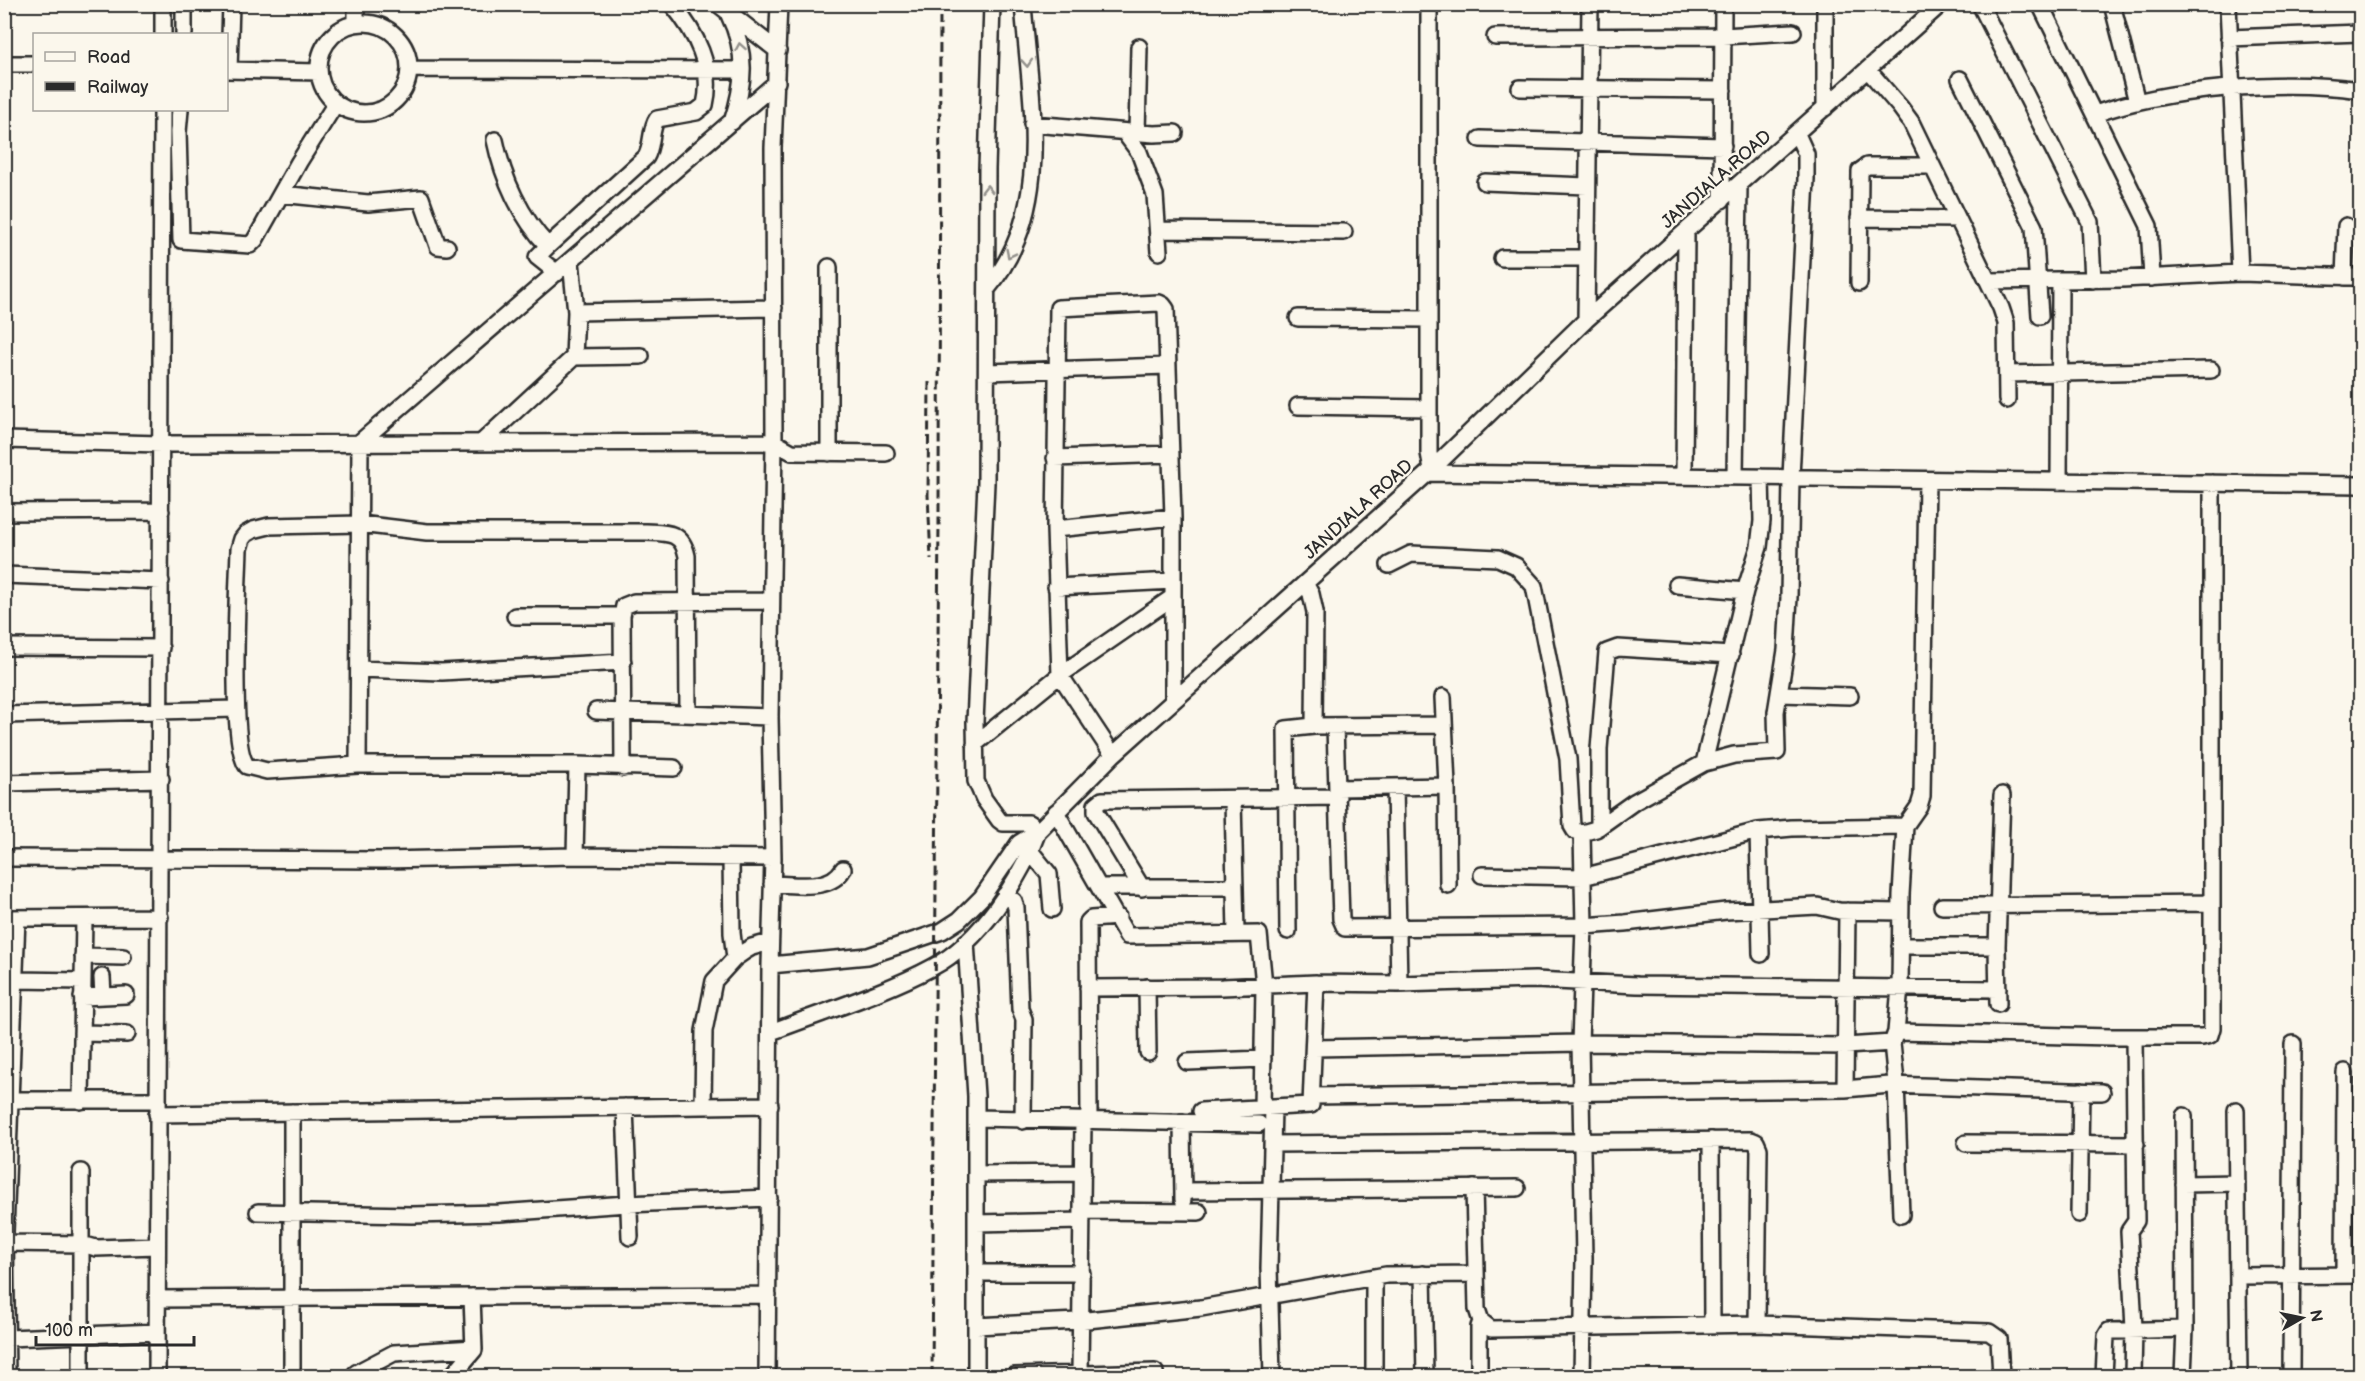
<svg xmlns="http://www.w3.org/2000/svg" width="2365" height="1381" viewBox="0 0 2365 1381" font-family="'Balsamiq Sans',sans-serif">
<rect width="100%" height="100%" fill="#fbf7ec"/>
<filter id="ink" filterUnits="userSpaceOnUse"><feTurbulence type="fractalNoise" baseFrequency=".0167" numOctaves="2"/><feDisplacementMap in="SourceGraphic" scale="12" xChannelSelector="R" yChannelSelector="G"/><feConvolveMatrix kernelMatrix="1 2 1 2 8 2 1 2 1" color-interpolation-filters="sRGB"/></filter>
<g filter="url(#ink)">
<g fill="none" stroke-linecap="round" stroke-linejoin="round">
<defs>
<path id="minor" d="M163,4V34
M356,4V23
M718,4L778,51
M992,4L987,169L986,483L975,722L976,781L984,799L999,820L1003,823H1029L1038,831
M1429,4V453L1432,469
M1980,4L2090,222L2093,280
M2040,4L2149,226L2152,278
M2112,4L2137,102
M2228,4L2240,273L2360,277
M729,15C747,52 745,83 732,122
M319 68a45 45 0 1 1 90 0a45 45 0 1 1-90 0Z
M184,34V4
M1495,37L1723,36L1793,32
M2229,38L2360,33
M4,64H34
M410,69L742,70
M226,70L319,72
M229,70L231,4
M1868,70L1900,107L1911,122L2001,308L2006,323L2007,400
M1960,79L2034,227L2040,316
M1520,88L1723,90
M1825,108V4
M180,110L178,132L181,240L250,245L255,240L299,162L336,103
M2095,114C2168,88 2284,79 2360,90
M1032,124L1154,134L1175,133
M1124,132L1139,152L1155,195L1159,252
M1137,133L1139,47
M1480,139L1723,146
M495,140C503,179 521,218 548,246L537,257L557,273
M1485,182L1587,186
M281,194L368,203L421,198L438,246L447,247
M1722,200L1723,4
M1859,218L1958,219
M1158,230L1344,232
M548,246L646,157C653,145 650,129 657,119L696,112L705,105C714,66 696,33 672,4
M1502,258H1586
M2344,277L2346,226
M1988,281L2122,279L2240,273
M1859,283L1860,171L1867,166H1932
M987,289C1055,210 1030,100 1023,4
M576,312L774,308
M1298,318L1429,319
M1586,320L1590,4
M574,357L641,356
M987,372L1167,366
M2007,374L2211,370
M1298,406L1429,408
M4,440L161,444L774,442L792,452L886,453
M482,442L574,357L576,312L571,261
M829,453V267
M1055,458L1171,454
M1428,473L2360,485
M1684,476L1686,232
M1735,476L1739,185
M2059,482L2060,280
M4,512L161,511
M1055,529L1173,517
M1389,565L1411,554L1498,558L1516,566L1534,586L1568,759L1572,826L1575,831L1582,833L1596,829L1634,802L1704,763L1734,755L1777,752L1776,712L1786,650L1789,597L1791,477L1806,179V154L1797,134
M4,575L161,581
M1305,583L1311,594L1315,612L1314,726
M1677,585L1745,591
M1056,587L1173,581
M515,616H622
M4,647L161,648
M359,669L442,672L623,662
M1780,694L1850,696
M1443,697L1447,786L1448,885
M596,711L770,717
M4,715L236,709
M1335,726L1341,919L1345,928L1584,926L1625,923L1726,911L1817,906L1839,911L1900,912
M975,744L1060,675L1173,597
M1113,755L1060,675L1055,529L1058,308L1159,303L1163,305L1166,309L1173,517V701
M1704,763L1745,591L1759,547L1762,521L1761,477
M358,765L360,442L777,82
M623,768L622,616L624,606L634,602L771,601
M674,768L577,765H358L267,771L247,766C229,746 238,584 239,549L242,539L246,534L253,530L269,526L360,524L427,532H646C667,533 682,531 687,556L688,714
M4,783L161,779
M1395,787L1399,984
M1337,788L1447,786
M1233,799L1236,934
M1056,812L1127,936L1259,934L1264,985L1262,1108
M1599,827V749L1607,652L1618,648L1731,655
M1758,831L1761,954
M1031,852L1049,874L1052,909
M575,856L577,765
M4,858L383,860L575,856L773,858
M731,859L732,933L735,958
M1482,875L1583,877L1758,831L1792,828L1905,826
M772,884C795,884 830,892 843,869
M1101,887H1235
M1142,888L1096,812V805L1102,800L1338,797
M1005,895L1014,901L1016,908L1020,1009L1024,1019L1023,1121
M1942,906L2211,903
M4,918L160,917
M1288,931L1286,729L1314,726L1444,725
M966,942L976,1096V1376
M1900,946H1997
M83,956L123,957
M770,965L868,956L942,931L959,920L982,897L1019,843L1038,831L1113,755L1428,473L1586,320L1941,4
M102,977L103,996
M15,980L83,981
M1147,987L1148,1052
M1088,988L1222,987L1316,983L1399,984L1535,980L1637,985L1998,989
M82,997L126,995
M1998,1004L1997,946L2002,795
M771,1032C823,1012 885,993 933,967C980,942 1021,879 1038,831
M1896,1032L2111,1037H2202L2210,1035L2212,1028V483
M82,1033L127,1034
M1314,1048L1580,1043L1846,1046L1892,1043
M1187,1062L1263,1059
M1845,1089L1847,911
M1313,1096L1845,1089L1890,1085L2102,1092
M10,1100H157
M81,1101L84,918
M703,1106L704,1031L714,981L735,958L745,951L752,947L770,942
M625,1107L630,1237
M2236,1110L2239,1376
M1201,1111L1311,1105L1316,983
M292,1112V1376
M157,1114L770,1105
M976,1118L1259,1124
M1089,1121L1088,922L1091,919L1118,917
M1182,1122L1183,1200
M1711,1140L1712,1325
M1966,1143L2136,1144
M1272,1144L1751,1140L1756,1142L1759,1149L1757,1324
M81,1172V1376
M976,1174L1083,1173
M2184,1184L2237,1183
M1474,1188L1477,1309L1481,1321L1491,1329L1757,1324L1989,1332L1999,1339L2001,1376
M1183,1191L1517,1188
M1082,1211L1199,1212
M258,1212L412,1215L499,1213L627,1204L769,1198
M2079,1214L2081,1091
M1901,1215L1896,1082L1892,1043L1896,1032L1900,987L1901,895L1905,826L1919,806L1922,796L1927,480
M976,1223L1082,1221
M4,1243L82,1244L96,1248L157,1246
M976,1273H1082
M1423,1274L1425,1376
M2344,1275L2345,1072
M2239,1276L2360,1275
M157,1299L768,1295
M976,1326L1078,1321L1201,1308L1386,1275L1476,1274
M8,1338L157,1332
M356,1373L394,1353L474,1348
M1080,1374L1083,1121
M2133,1374L2134,1329L2129,1231L2136,1221L2134,1037
M7,1376L5,1232L17,918
M157,1376C160,954 161,532 162,110
M452,1376L474,1350L472,1297
M767,1376L770,965L773,858L770,717L774,442L773,148L779,4
M1014,1376L1155,1372
M1272,1376L1269,1268L1273,1108
M1374,1376V1277
M1479,1376V1327L1481,1321
M1582,1376L1584,1258L1580,1043L1584,926L1582,833
M2104,1376L2106,1336L2109,1331L2185,1329
M2183,1376L2185,1329L2184,1116
M2291,1376L2293,1044"/>
</defs>
<use href="#minor" stroke="#2b2b2b" stroke-width="20"/>
<use href="#minor" stroke="#fbf7ec" stroke-width="15"/>
<path stroke="#2b2b2b" stroke-width="3" stroke-dasharray="9 4.5" stroke-linecap="butt" d="M929,382L928,495L931,559
M932,1376L939,520L940,4"/>
</g>
<defs><path id="oneway-chevron" d="M-2-3.5L2.5 0L-2 3.5" fill="none" stroke-width="1.6" stroke-linecap="round" stroke-linejoin="round" transform="scale(1.5)"/></defs>
<g stroke="#93918c">
<use href="#oneway-chevron" transform="translate(740 47) rotate(-100)"/>
<use href="#oneway-chevron" transform="translate(1027 63) rotate(86)"/>
<use href="#oneway-chevron" transform="translate(987 189) rotate(-90)"/>
<use href="#oneway-chevron" transform="translate(1010 254) rotate(116)"/>
</g>
</g>
<g text-anchor="middle" stroke-width="5" stroke-linejoin="round" paint-order="stroke">
<g font-size="18" fill="#2b2b2b" stroke="#fbf7ec">
<text transform="translate(1716 179) rotate(-41)" y="6">JANDIALA ROAD</text>
<text transform="translate(1358 509) rotate(-42)" y="6">JANDIALA ROAD</text>
</g>
</g>
<rect width="2365" height="1381" fill="none" stroke="#fbf7ec" stroke-width="24"/>
<rect x="12" y="12" width="2341" height="1357" fill="none" stroke="#2b2b2b" stroke-width="2" filter="url(#ink)"/>
<rect x="33" y="33" width="195" height="78" fill="#fbf7ec" stroke="#a8a59f" stroke-width="1.5"/>
<rect x="45" y="52" width="30" height="9" fill="#fbf7ec" stroke="#a8a59f" stroke-width="1.5"/>
<text x="87" y="63" font-size="18" fill="#2b2b2b">Road</text>
<rect x="45" y="82" width="30" height="9" fill="#2b2b2b" stroke="#a8a59f" stroke-width="1.5"/>
<text x="87" y="93" font-size="18" fill="#2b2b2b">Railway</text>
<g transform="translate(2302 1318) rotate(81)" stroke="#fbf7ec" stroke-width="4.5" paint-order="stroke">
<path d="M0-4.5L10 22L0 15L-10 22Z" fill="#2b2b2b"/>
<text y="-9" font-size="16" font-weight="bold" text-anchor="middle" fill="#2b2b2b">N</text>
</g>
<path d="M36 1336v9h158v-9" fill="none" stroke="#2b2b2b" stroke-width="3"/>
<text x="45" y="1336" font-size="18" fill="#2b2b2b" stroke="#fbf7ec" stroke-width="4.5" paint-order="stroke">100 m</text>
</svg>
